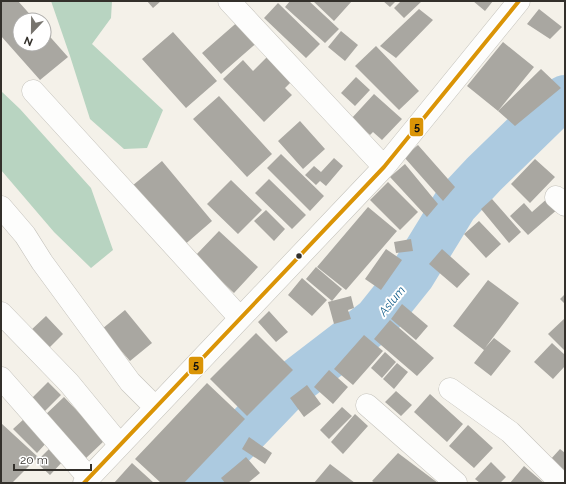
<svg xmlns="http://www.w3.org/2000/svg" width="566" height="484" viewBox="0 0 566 484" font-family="Raleway,sans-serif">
<rect width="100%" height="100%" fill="#f4f1e9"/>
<path fill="#b8d4c1" d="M51,1H112L111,18L92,44L163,110L147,148L124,149L90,119L70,56Z
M1,91L20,109L91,188L113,250L91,268L54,232L1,170Z"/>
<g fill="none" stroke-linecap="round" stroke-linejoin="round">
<path stroke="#accae0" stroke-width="46" d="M196,483L286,389L376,320L412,275L455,205L484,174L557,103L565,98"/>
</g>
<path fill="#a9a7a1" d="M1,1H18L35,20H20V44H44V30L68,57L40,80L1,36Z
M147,1H161L153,8Z
M290,1H309L339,29L325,43L285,7Z
M313,1H352L334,21Z
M383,1H396L390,7Z
M401,1H422L404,18L394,8Z
M473,1H493L485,11Z
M278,3L320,44L306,58L264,18Z
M419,9L433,20L396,58L380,46Z
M539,9L562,27L550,39L527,24Z
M241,19L260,40L221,74L202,53Z
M341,31L358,45L345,61L328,47Z
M173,32L217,81L186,108L142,59Z
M503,42L534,67L498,111L467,86Z
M376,46L419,91L399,110L355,66Z
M267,57L291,82L285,88L292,95L264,122L223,79L243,60L253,71Z
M541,69L561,88L515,126L498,111Z
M356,77L370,90L355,106L341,93Z
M374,94L402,119L382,140L373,132L370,135L351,119Z
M219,96L272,154L247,177L193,119Z
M300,121L325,149L303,169L278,141Z
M418,145L455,187L443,201L404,157Z
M281,154L324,196L310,211L267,168Z
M334,158L343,166L326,186L320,181L316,185L305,175L314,166L321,172Z
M535,159L555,177L530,203L511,184Z
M162,161L212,221L182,247L132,186Z
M405,164L438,204L427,217L390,177Z
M269,179L306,215L292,229L255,193Z
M231,180L262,210L238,234L207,204Z
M388,182L418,212L400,230L370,200Z
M549,197L559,208L528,235L510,216L524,203L532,212Z
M492,199L521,232L509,243L481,209Z
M368,207L397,231L346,290L317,267Z
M266,210L285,229L274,241L254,221Z
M479,221L501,244L486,258L464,234Z
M219,231L258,267L234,293L195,256Z
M411,239L413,251L396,253L394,242Z
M386,249L402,260L381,290L365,279Z
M442,249L470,274L457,288L429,264Z
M316,267L342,289L332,301L306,279Z
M302,278L327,300L312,316L288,295Z
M488,280L519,303L485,348L494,338L511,351L491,376L474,363L484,350L453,326Z
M565,294V304L560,299Z
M351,296L354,308L348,310L351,319L334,324L328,302Z
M402,304L428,326L416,340L391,319Z
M125,310L152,343L130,361L102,329Z
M269,311L288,332L276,342L258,322Z
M46,316L63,334L47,350L29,332Z
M565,318V351L548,334Z
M390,320L434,358L417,376L374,339Z
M256,333L293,370L247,416L210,379Z
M364,335L383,351L353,385L334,369Z
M552,343L565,355V366L553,379L534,362Z
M385,352L396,362L382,378L371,368Z
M397,363L408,372L394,389L383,379Z
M329,370L348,387L333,404L314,387Z
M48,382L61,395L41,415L28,402Z
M207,383L245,419L184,483H161L135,459Z
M307,385L321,404L304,417L290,398Z
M396,391L412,405L401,416L385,402Z
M430,394L463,424L447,442L414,412Z
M64,397L105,440L84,460L43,417Z
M342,407L352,416L329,439L320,430Z
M355,414L368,426L343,454L331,442Z
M25,418L48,441L37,453L13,429Z
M1,423L38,457L12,483H1Z
M468,425L493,448L474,468L449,446Z
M249,437L272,453L265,464L242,449Z
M52,446L65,459L50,475L36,462Z
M560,449L565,453V473L550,460Z
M398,453L438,483H375L372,481Z
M246,457L260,473L248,483H225L221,478Z
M491,462L506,477L500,483H480L475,479Z
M132,463L154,483H114Z
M330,464L355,483H314Z
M524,466L544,483H510Z"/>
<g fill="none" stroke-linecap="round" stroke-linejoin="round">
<defs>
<path id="minor" d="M229,1L384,167
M33,91L240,318
M556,197L565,205
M1,207L25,235L42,262L130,382L155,407
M1,313L69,383L120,445
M1,378L89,478
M450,389L510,432L561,483
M367,405L456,483
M84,483L384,167L519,1"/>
</defs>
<use href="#minor" stroke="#c4c2bb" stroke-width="23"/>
<use href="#minor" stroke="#fdfdfc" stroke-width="22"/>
<defs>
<path id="bus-1" d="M84,483L384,167L519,1"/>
</defs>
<use href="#bus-1" stroke="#fff" stroke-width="7"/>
<use href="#bus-1" stroke="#da9406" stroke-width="4"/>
</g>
<circle fill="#33302b" stroke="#fff" stroke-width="1.5" cx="299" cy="256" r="3.5"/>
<g text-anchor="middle" stroke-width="4" stroke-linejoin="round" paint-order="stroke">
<g font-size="12" font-style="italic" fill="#135e8a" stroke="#fff">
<text transform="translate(392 301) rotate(-51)" y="4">Aslum</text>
</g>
</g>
<g stroke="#fff" stroke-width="1.5">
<rect x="409" y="117" width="15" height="20" rx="4" fill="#da9406"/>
<rect x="188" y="356" width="16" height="19" rx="4" fill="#da9406"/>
</g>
<g font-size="11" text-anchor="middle" font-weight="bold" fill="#111">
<text x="417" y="131">5</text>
<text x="196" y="369">5</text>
</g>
<rect width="566" height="484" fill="none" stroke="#33302b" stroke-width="4"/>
<g transform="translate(32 32) rotate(202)"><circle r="19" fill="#ffffff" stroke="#adacaa"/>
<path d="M0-3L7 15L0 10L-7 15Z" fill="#77746e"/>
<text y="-6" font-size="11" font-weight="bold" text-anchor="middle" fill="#33302b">N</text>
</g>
<path d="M14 464v6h77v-6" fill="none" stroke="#33302b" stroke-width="2"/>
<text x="20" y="464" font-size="12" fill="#33302b" stroke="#ffffff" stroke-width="3" paint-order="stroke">20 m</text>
</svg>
